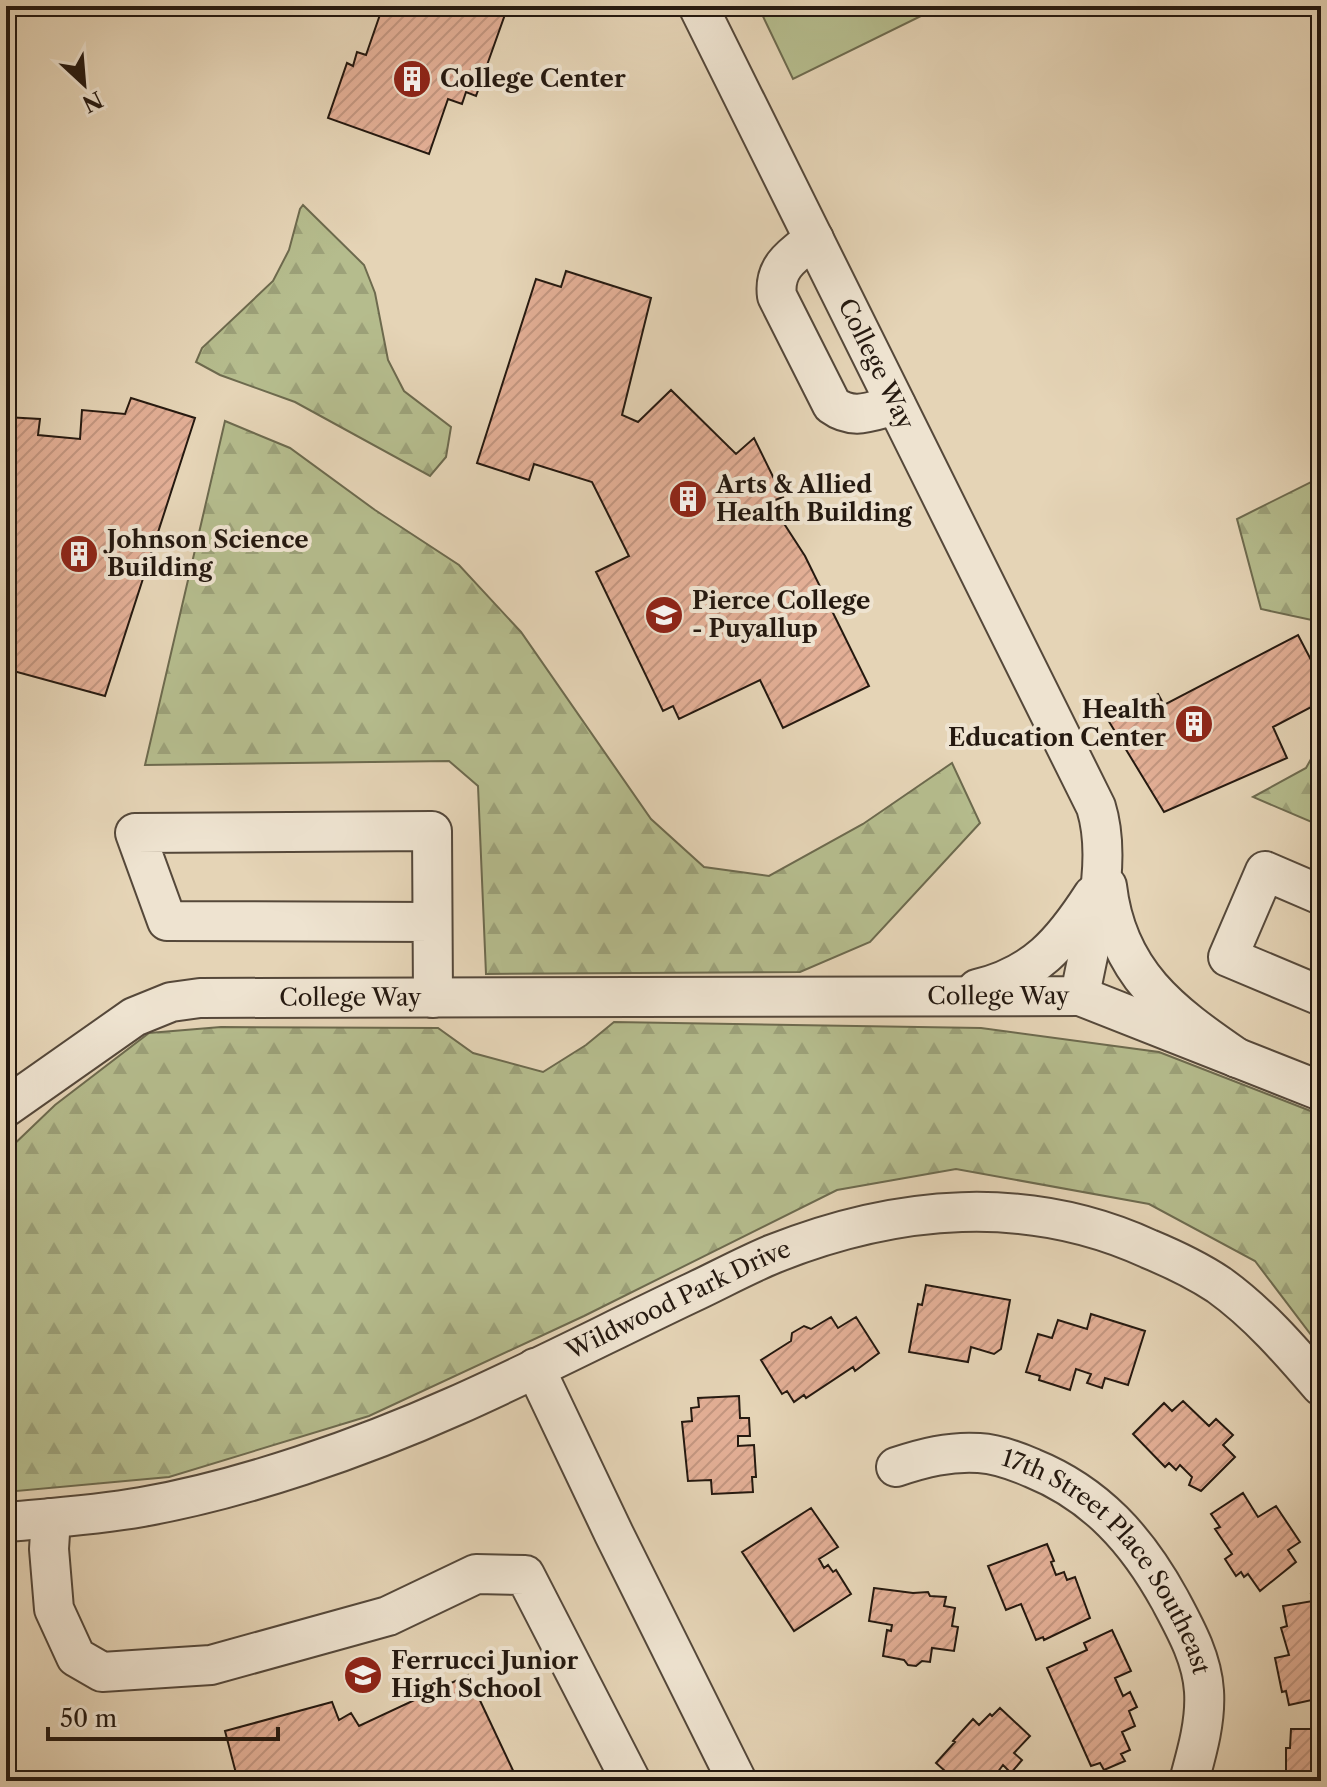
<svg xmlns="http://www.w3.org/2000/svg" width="1327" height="1787" viewBox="0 0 1327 1787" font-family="'Libre Caslon Text',serif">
<defs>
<pattern id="forest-firs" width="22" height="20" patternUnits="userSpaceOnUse" patternTransform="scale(2)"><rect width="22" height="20" fill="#b5bc8d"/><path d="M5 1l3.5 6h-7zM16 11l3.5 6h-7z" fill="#9ca179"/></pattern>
<pattern id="building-hatch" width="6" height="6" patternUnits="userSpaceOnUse" patternTransform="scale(2)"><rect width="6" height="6" fill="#e3af96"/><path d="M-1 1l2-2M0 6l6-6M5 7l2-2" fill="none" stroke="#c39680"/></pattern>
</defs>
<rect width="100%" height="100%" fill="#e5d4b6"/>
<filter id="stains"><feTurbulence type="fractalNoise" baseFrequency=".0025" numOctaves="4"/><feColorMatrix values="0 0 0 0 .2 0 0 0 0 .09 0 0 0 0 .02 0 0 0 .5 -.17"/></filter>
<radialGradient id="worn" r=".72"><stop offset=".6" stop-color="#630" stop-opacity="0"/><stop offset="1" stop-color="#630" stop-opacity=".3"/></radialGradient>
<path fill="url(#forest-firs)" stroke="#6d6a4e" stroke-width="2" d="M303,205L364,265L375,293L388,360L404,391L451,427L446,457L430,476L295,402L220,375L196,362L202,348L273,281L289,250L300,209Z
M225,421L290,448L375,510L459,565L521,632L651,819L704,867L769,876L863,824L952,763L980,823L870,942L800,972L486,974L478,786L449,761L145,765Z
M1321,477V622L1261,609L1237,519Z
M1321,741V826L1253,797L1306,768Z
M614,1022L981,1028L1159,1052L1321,1115V1348L1255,1261L1149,1204L956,1169L837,1190L584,1316L369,1416L169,1477L6,1492V1152L55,1105L149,1033L221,1027L438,1028L473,1053L543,1072L586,1045Z"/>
<path fill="#b5bc8d" stroke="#6d6a4e" stroke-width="2" d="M758,6H916L921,16L793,79Z"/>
<path fill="url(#building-hatch)" stroke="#251910" stroke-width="2" d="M383,6H508L476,96L466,92L462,104L448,99L429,154L328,118L347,63L353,66L357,52L366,55Z
M566,271L651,298L622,415L638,422L671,390L736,454L754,438L783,497L770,502L805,556L869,686L783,728L760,680L679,719L673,706L663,711L596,572L629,556L592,482L534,464L529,480L477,463L536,279L561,287Z
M131,398L195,418L105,696L6,669V417L40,419L38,435L80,439L82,410L125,414Z
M1298,635L1321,679V702L1273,727L1287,758L1164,812L1108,720L1158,694L1164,705Z
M926,1285L1010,1300L1001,1349L994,1354L971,1347L968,1362L909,1352L918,1304L922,1305Z
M1091,1314L1145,1331L1128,1385L1105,1378L1102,1388L1087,1383L1091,1374L1076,1369L1070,1390L1039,1380L1040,1376L1026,1372L1038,1334L1052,1338L1058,1320L1087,1329Z
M831,1317L838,1328L856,1317L879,1353L855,1371L853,1367L806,1398L804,1395L794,1402L787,1391L782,1394L761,1360L791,1341L792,1333L804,1326L811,1329Z
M739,1396L740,1418H749L750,1436H738V1446L754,1445L756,1477H752L753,1492L712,1494L711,1480L688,1481L682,1422L692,1421L691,1408L699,1407L698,1398Z
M1183,1401L1209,1426L1216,1419L1233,1435L1223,1445L1235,1457L1201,1491L1189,1485L1192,1477L1180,1465L1176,1470L1169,1463L1165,1467L1133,1434L1164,1403L1172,1411Z
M1243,1493L1258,1517L1276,1506L1300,1542L1288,1550L1296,1562L1260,1591L1248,1574L1244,1577L1241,1572L1236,1576L1225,1559L1232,1554L1215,1529L1220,1527L1211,1514Z
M811,1508L838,1547L819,1559L824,1568L828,1565L833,1572L836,1570L851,1594L794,1631L742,1552Z
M1047,1544L1054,1561L1051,1562L1056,1575L1064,1572L1067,1580L1075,1577L1090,1618L1044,1640L1043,1637L1036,1640L1021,1604L1006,1610L988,1566Z
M874,1588L913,1593L928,1592L930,1596L946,1597L944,1606L955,1608L952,1626L958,1627L954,1651L932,1648L930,1662L922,1661L916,1666L908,1665L904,1660L883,1656L887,1630L891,1631L892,1625L869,1621Z
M1321,1592V1698L1289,1705L1286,1691L1282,1692L1275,1658L1289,1655L1281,1628L1287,1626L1283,1606L1313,1601L1311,1594Z
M1112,1630L1131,1671L1115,1678L1123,1696L1130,1692L1137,1707L1129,1711L1135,1726L1122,1732L1130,1750L1121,1754L1125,1761L1104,1770L1100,1763L1091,1766L1047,1668L1087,1650L1084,1643Z
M468,1675L518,1781H238L225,1731L332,1702L339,1720L351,1713L359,1726Z
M1000,1708L1030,1736L1014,1753L1022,1760L1011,1773L1003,1765L997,1773L1006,1781H939L937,1779L945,1771L936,1763L955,1742L953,1741L973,1719L979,1725L990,1714L992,1716Z
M1291,1729H1321V1781H1286V1748H1290Z"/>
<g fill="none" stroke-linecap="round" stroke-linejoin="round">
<defs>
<g id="minor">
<path d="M814,239C793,255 773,267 777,296L832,405C854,421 871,411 896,405"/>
<path d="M1107,886C1117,973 1170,1012 1237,1058"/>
<path d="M1321,895L1265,871L1228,957L1321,996"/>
<path d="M432,922L167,921L135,833L432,831L433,998"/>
<path d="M977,989C1035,975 1062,943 1093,895"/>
<path d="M1080,996L1321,1091"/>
<path id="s1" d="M6,1107L134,1017L171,1002L200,998L1080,996C1090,938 1114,865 1096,807L698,6"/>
<path d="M535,1368L614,1534L737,1781"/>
<path id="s2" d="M896,1467C923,1458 950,1451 979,1453C997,1454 1016,1461 1032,1468C1096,1494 1137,1540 1170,1600C1185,1628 1202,1658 1204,1691C1206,1721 1197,1752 1189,1781"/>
<path d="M51,1518L49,1549L54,1609L76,1657L102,1672L211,1665L388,1616L476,1574L525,1575L631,1781"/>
<path id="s3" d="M6,1522C51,1518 97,1515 142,1507C244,1489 361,1448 455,1406C534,1371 611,1331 689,1294C717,1281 744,1266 773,1254C896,1205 1027,1193 1149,1249C1173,1259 1198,1271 1219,1285C1258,1313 1290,1350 1321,1386"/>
</g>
</defs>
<use href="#minor" stroke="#55483a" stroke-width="42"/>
<use href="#minor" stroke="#eee3d0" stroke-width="38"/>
</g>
<defs>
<symbol id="building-disc" viewBox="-11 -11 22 22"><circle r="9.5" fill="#8f2418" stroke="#eee3d0"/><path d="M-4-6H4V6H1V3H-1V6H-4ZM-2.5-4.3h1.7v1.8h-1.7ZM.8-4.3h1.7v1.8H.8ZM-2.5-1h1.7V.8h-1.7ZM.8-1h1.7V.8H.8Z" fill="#fff"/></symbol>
<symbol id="university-disc" viewBox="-11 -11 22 22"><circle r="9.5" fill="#8f2418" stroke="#eee3d0"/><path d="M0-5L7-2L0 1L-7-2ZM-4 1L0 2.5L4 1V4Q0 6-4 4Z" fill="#fff"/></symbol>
<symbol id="school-disc" viewBox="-11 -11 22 22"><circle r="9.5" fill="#8f2418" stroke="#eee3d0"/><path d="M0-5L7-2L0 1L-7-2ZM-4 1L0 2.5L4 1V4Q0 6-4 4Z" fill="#fff"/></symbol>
</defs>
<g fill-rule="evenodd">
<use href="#building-disc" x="390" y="57" width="44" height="44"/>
<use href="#building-disc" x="666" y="477" width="44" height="44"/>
<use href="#building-disc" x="57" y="532" width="44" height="44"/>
<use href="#university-disc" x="642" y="593" width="44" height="44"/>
<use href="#building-disc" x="1172" y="702" width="44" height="44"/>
<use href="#school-disc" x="341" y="1653" width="44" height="44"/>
</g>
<g text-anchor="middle" stroke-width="8" stroke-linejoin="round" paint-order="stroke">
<g font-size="24" font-weight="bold" fill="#251910" stroke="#eee3d0" text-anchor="start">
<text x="440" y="87">College Center</text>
<text x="716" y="493">Arts &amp; Allied<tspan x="716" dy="28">Health Building</tspan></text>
<text x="107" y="548">Johnson Science<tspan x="107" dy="28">Building</tspan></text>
<text x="692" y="609">Pierce College<tspan x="692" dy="28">- Puyallup</tspan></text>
<text x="1166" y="718" text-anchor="end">Health<tspan x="1166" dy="28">Education Center</tspan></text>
<text x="391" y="1669">Ferrucci Junior<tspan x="391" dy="28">High School</tspan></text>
</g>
<g font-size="24" fill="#251910" stroke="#eee3d0">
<text transform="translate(876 364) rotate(64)" y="8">College Way</text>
<text dy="8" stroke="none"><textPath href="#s1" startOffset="1024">College Way</textPath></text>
<text dy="8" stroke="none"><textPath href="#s1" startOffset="376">College Way</textPath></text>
<text dy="8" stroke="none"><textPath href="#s3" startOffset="714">Wildwood Park Drive</textPath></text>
<text dy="8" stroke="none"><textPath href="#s2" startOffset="262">17th Street Place Southeast</textPath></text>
</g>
</g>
<rect width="1327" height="1787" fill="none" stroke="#e5d4b6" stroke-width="32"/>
<rect x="8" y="8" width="1311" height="1771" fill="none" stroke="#251910" stroke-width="4"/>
<rect x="16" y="16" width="1295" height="1755" fill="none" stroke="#251910" stroke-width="2"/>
<g transform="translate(84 84) rotate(154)" stroke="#eee3d0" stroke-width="6" paint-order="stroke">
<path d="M0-6L14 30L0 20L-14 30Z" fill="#251910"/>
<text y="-12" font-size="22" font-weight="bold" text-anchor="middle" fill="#251910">N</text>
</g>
<path d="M48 1727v12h230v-12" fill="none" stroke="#251910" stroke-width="4"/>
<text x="60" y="1727" font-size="24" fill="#251910" stroke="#eee3d0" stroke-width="6" paint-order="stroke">50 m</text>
<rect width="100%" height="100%" filter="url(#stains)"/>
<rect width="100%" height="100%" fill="url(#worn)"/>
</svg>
